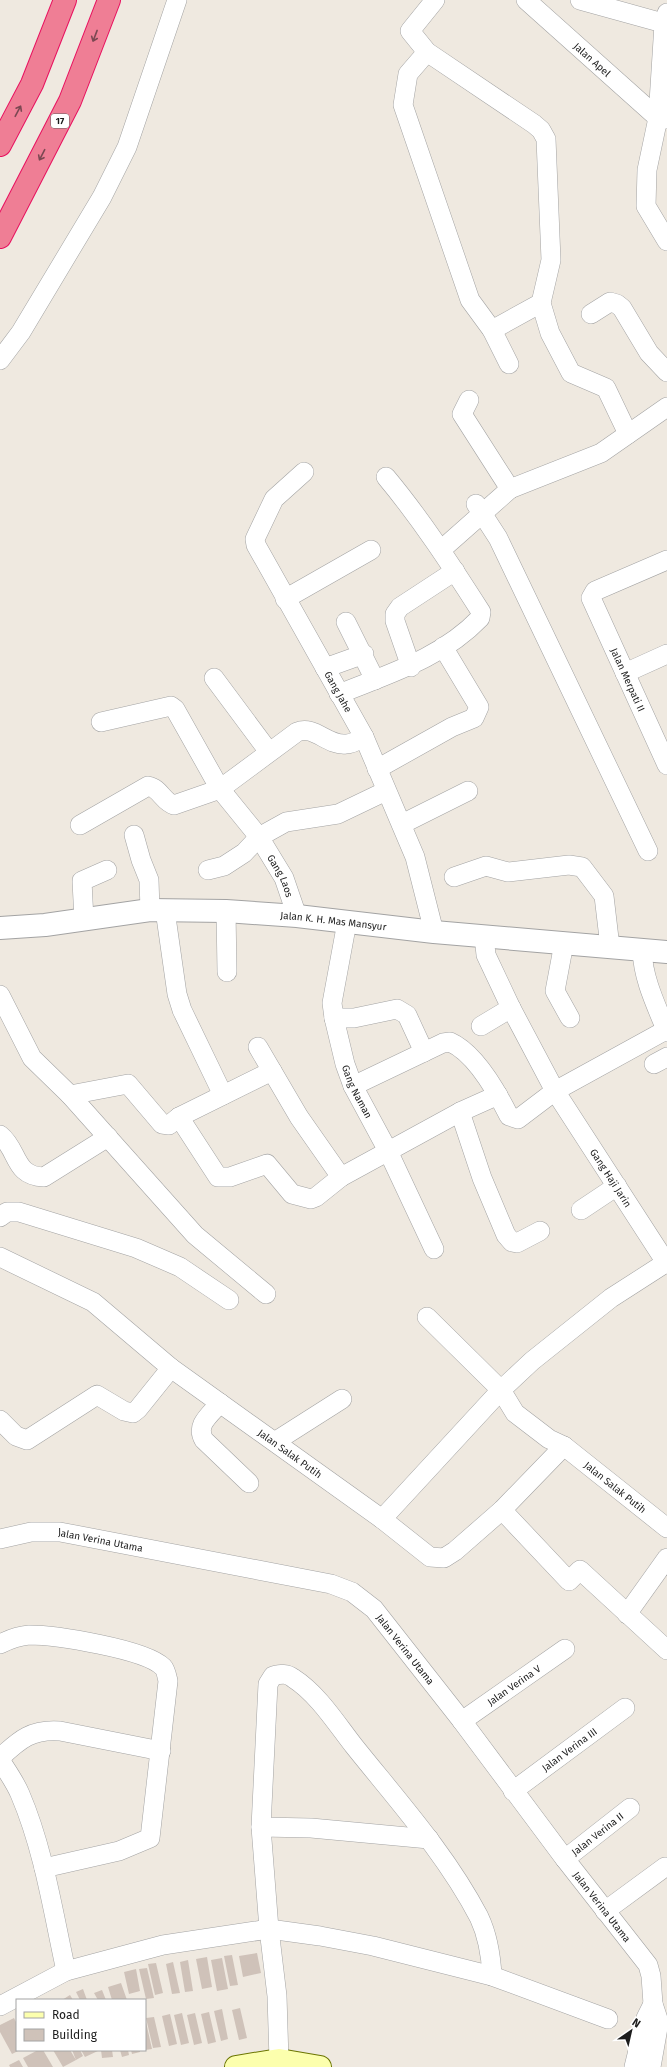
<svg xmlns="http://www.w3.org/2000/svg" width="667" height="2067" viewBox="0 0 667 2067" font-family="'Fira Sans',sans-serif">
<rect width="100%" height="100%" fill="#efe9e0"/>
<path fill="#cfc2b9" d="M257,1953L261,1973L243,1977L239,1956Z
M232,1955L238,1985L230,1986L224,1956Z
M207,1957L212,1987L202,1989L196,1959Z
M222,1958L228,1989L217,1991L211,1960Z
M188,1960L193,1991L185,1992L180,1962Z
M173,1962L180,1993L172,1994L166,1964Z
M156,1963L163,1993L155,1995L148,1964Z
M147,1968L154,1998L146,1999L139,1969Z
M136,1969L140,1991L129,1994L124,1972Z
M121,1983L127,2000H112L108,1987Z
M83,1989L87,2000H80L76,1992Z
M102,1990L106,2000H98L94,1993Z
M70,1995L73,2000H62Z
M240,2008L247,2038L239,2040L232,2010Z
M222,2009L228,2039L221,2041L214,2011Z
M209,2012L216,2042L208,2044L201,2014Z
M182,2013L189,2043L181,2045L174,2015Z
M195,2013L202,2043L194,2045L187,2015Z
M170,2014L177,2044L169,2046L162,2016Z
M154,2017L161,2047L153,2048L146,2018Z
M14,2018L17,2024V2050H20L12,2054L0,2032V2025Z
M146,2022L152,2049L145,2050V2022Z
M38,2050H43L53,2067H28L23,2058Z
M53,2050H70L76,2060L63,2067Z
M72,2050H80L83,2056L76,2060Z
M81,2050H100L85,2057Z
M101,2050H112L113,2057L102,2058Z
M120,2050H128L129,2055L122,2057Z
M131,2050H140V2052L132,2054Z
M19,2060L23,2067H10L9,2065Z"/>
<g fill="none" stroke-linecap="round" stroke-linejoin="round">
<defs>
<g id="minor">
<path d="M435,0L410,31L427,52L534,124L541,130L546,139L551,260L541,303L550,333L571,373L606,388L628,434"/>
<path id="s1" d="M526,0L658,118L666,119"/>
<path d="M580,0L667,24"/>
<path d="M667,13L664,24L658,118L647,170L646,206L667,241"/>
<path d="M427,52L408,74L403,105L470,300L492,330L509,364"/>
<path d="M591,314L610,302L617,304L622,308L649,353L667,372"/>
<path d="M492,330L541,303"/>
<path d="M0,360L21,332L102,197L127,147L177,0"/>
<path d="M469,400L462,414L510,489L601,453L667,407"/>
<path id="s2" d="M304,472L274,499L255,539L256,545L364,737L415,857L434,932"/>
<path d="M476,504L498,538L648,851"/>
<path d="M441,550L510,489"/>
<path id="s3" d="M667,560L595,591L591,598L667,765"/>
<path d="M285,599L371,550"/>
<path d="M346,622L375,680"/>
<path d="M411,667L395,621V614L400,607L455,571"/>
<path d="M325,668L364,654"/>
<path d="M625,673L667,654"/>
<path d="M214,678L269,752"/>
<path d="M339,694C388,674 442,658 480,618L481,612C451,565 421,519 386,477"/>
<path id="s4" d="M101,722L171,706L175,709L220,789L259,837L284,878L297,916"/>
<path d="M377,769L452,727L474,718L479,707L443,647"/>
<path d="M402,824L468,791"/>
<path d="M80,825L148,786C160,788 163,802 174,805L220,789L297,732C315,725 327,746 346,744C352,744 359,740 364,737"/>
<path d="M134,835L141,860L149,880L150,910"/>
<path d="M208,870L224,866L244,853L259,837L286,822L338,814L386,791"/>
<path d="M454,877L486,866L508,872L569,865L582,867L604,896L610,947"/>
<path d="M165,910L177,994L182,1010L223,1095"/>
<path d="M226,911L227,972"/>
<path d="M84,920L82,881L107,870"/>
<path id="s5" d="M347,922L332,1003L334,1018L345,1064L353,1086L388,1151L434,1249"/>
<path id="s6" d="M484,936L486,955L511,1008L555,1091L667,1264"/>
<path d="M564,943L555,991L570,1018"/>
<path d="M642,950C643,979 656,1005 667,1032"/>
<path d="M0,995L32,1058L70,1095L195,1235L266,1294"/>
<path d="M334,1018H354L397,1009L407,1015L424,1052"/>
<path d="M481,1026L511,1008"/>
<path d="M258,1047L299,1117L341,1177"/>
<path d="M654,1064L667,1057"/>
<path d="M353,1086L443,1043L450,1042C475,1053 497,1092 509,1116L518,1119L555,1091L666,1030"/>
<path d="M70,1095L128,1084L162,1124L169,1125L179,1117L272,1071"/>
<path d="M498,1095L460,1112L482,1178L506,1235L512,1242L517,1243L540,1231"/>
<path d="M179,1117L218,1177H230L267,1164L292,1194L311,1199L316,1197L341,1177L460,1112"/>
<path d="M0,1135C19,1150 13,1176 44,1177L108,1137"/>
<path d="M581,1210L617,1186"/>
<path d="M0,1217L7,1212H19L136,1248L180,1267L229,1300"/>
<path id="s7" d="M0,1257L93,1302L171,1368L382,1519L430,1557L444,1558L455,1551L502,1510L564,1446"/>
<path id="s8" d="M427,1317L501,1390L515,1413L549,1439L564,1446L667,1528"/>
<path d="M220,1403C210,1415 195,1425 204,1440L249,1483"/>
<path d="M0,1420L16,1436L27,1440L97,1395L124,1411L133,1413L138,1409L171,1368"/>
<path d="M276,1441L342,1399"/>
<path d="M502,1510L569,1581L580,1570L667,1650"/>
<path d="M382,1519L501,1390L532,1361L611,1298L667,1262"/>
<path id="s9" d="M0,1539L31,1532H60L331,1584L352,1592L374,1609L462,1721L565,1859L648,1965L651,1976L653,2004L659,2022L651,2067"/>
<path d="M627,1614L667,1558"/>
<path d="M0,1644C10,1639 18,1636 29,1635C55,1635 145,1649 163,1667C166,1670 167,1677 168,1681L150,1838L119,1851L44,1868"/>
<path id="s10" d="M462,1721L565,1649"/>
<path d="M0,1758C20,1739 32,1729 60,1731L161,1751"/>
<path d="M0,1760C7,1771 15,1782 20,1794C44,1850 53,1912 66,1971"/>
<path id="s11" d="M513,1791L625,1708"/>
<path d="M261,1827L311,1828L429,1839"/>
<path id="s12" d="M565,1859L630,1808"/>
<path d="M605,1911L665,1867"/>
<path d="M0,2006L66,1971L163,1945L269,1929L320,1936L373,1946L492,1976L608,2019"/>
<path d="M279,2060L277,1996L269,1929L261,1827L268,1684L273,1676C281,1674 287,1673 293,1678C318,1694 336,1723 354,1746C398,1801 446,1854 479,1917C488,1936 491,1955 492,1976"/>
<path d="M634,2067L646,2018L653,2004"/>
</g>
<g id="tertiary">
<path id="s13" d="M0,928L45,925L150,910L226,911L297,916L434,932L667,952"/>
</g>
<path id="secondary" d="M236,2067L279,2060L320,2067"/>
<path id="motorway" d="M0,145L32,84L65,0
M0,237L70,101L109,0"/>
</defs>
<use href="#minor" stroke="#a3a3a3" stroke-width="20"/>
<use href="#tertiary" stroke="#a3a3a3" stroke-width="24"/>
<use href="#secondary" stroke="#6b7500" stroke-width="24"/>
<use href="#motorway" stroke="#e8115f" stroke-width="24"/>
<use href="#minor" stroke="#fff" stroke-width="19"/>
<use href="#tertiary" stroke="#fff" stroke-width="22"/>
<use href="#secondary" stroke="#fcffad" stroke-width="22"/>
<use href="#motorway" stroke="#ef7e95" stroke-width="22"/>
</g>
<defs><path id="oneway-shaft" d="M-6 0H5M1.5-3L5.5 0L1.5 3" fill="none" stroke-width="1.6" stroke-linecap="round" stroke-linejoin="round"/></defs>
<g stroke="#7b4852">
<use href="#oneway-shaft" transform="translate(95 36) rotate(111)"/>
<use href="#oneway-shaft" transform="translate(18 111) rotate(-62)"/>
<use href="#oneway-shaft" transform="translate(42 155) rotate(117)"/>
</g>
<g text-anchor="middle" stroke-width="4" stroke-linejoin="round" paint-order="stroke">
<rect fill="#fff" stroke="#606060" stroke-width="1" x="51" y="114" width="18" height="14" rx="3"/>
<g font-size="9" font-weight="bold" fill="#1c1c1c">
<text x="60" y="124">17</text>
</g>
<g font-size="10" fill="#1c1c1c" stroke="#fff">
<text dy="4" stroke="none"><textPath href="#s1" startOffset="89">Jalan Apel</textPath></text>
<text dy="4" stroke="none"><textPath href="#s3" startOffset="176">Jalan Merpati II</textPath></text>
<text dy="4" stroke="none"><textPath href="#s2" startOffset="259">Gang Jahe</textPath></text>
<text dy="4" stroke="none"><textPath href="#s4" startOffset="275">Gang Laos</textPath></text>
<text dy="4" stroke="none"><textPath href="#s13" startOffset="335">Jalan K. H. Mas Mansyur</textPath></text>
<text dy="4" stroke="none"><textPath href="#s5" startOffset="175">Gang Naman</textPath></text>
<text dy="4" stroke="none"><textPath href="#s6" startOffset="275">Gang Haji Jarin</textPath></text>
<text dy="4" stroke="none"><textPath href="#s7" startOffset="352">Jalan Salak Putih</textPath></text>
<text dy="4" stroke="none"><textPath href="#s8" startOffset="256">Jalan Salak Putih</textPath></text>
<text dy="4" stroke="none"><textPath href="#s9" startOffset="102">Jalan Verina Utama</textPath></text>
<text dy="4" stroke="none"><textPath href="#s9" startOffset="438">Jalan Verina Utama</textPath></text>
<text dy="4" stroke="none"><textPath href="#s10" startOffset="63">Jalan Verina V</textPath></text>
<text dy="4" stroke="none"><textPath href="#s11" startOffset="70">Jalan Verina III</textPath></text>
<text dy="4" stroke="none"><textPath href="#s12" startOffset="41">Jalan Verina II</textPath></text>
<text dy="4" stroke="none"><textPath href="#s9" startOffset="762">Jalan Verina Utama</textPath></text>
</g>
</g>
<rect x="16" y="1999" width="130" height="52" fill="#ffffff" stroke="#a4a4a4"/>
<rect x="24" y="2012" width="20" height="6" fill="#fcffad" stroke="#a4a4a4"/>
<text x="52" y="2019" font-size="12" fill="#1c1c1c">Road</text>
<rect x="24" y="2029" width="20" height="12" fill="#cfc2b9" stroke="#a4a4a4"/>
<text x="52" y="2039" font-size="12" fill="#1c1c1c">Building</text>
<g transform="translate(631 2031) rotate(34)" stroke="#ffffff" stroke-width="3" paint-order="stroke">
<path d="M0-3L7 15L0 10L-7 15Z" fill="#1c1c1c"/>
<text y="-6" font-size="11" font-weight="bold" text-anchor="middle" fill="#1c1c1c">N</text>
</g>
</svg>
